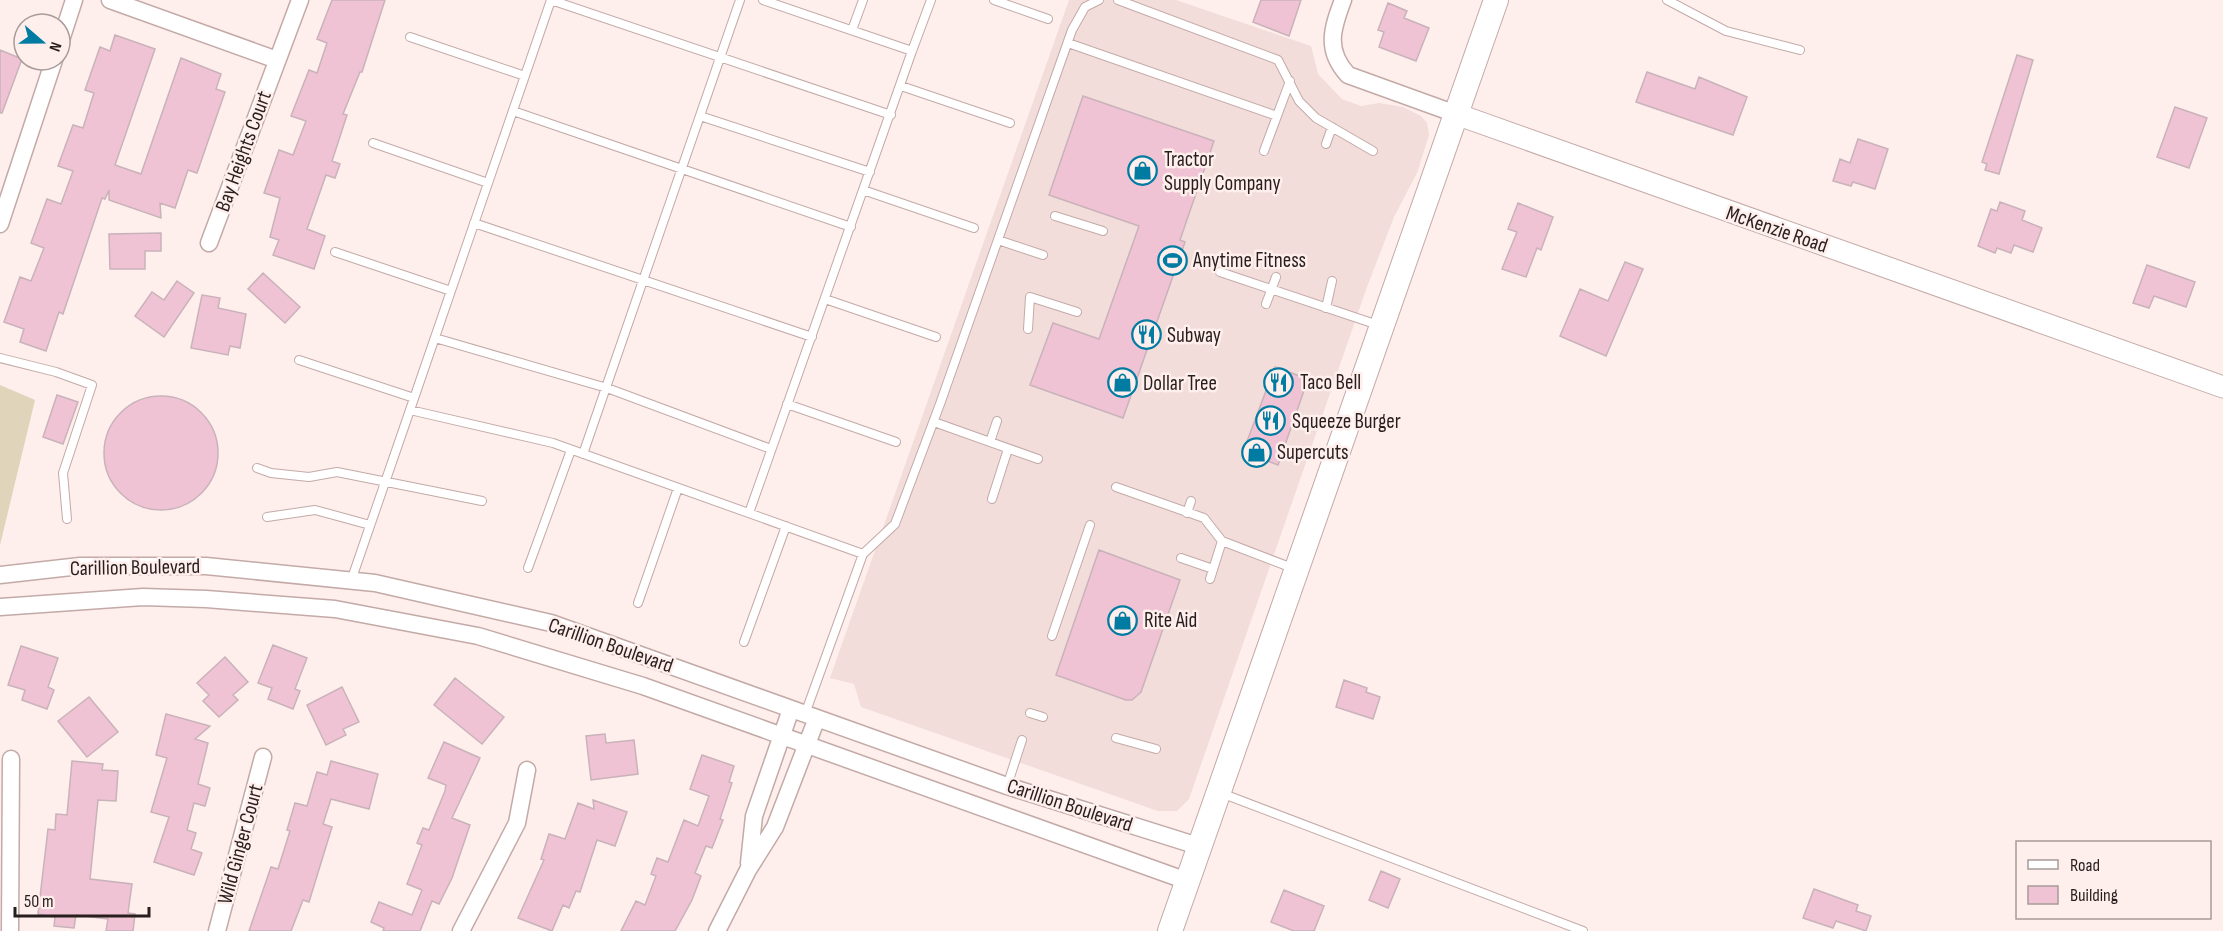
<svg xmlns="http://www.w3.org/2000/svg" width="2223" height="931" viewBox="0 0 2223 931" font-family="'Sofia Sans Condensed',sans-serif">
<rect width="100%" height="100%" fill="#feeeec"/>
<path fill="#f2ddda" d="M1069,0H1176L1311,46L1318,74L1342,99L1361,106L1379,103L1403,107L1421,116L1427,123L1429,135L1417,173L1394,217L1367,287L1189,799L1177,811H1158L861,707L854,684L830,678Z"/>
<path fill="#e0d5ba" d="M0,385L35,400L0,545Z"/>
<path fill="#f0c3d4" stroke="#c9b2ba" stroke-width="1.5" d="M332,0H385L362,72H360L343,114L347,115L332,161L340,164L335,178L326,175L307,229L325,236L314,269L273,255L279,240L270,237L280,198L264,193L279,150L293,155L306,121L291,116L309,70L317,73L327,43L317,39Z
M1261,0H1301L1289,36L1253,22Z
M1388,3L1407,11L1404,18L1429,28L1416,61L1379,47L1384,32L1378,30Z
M115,35L155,49L115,165L141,174L181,58L221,74L216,89L225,92L197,173L188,170L175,208L160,203L161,218L109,200V190L105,199L102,198L63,314L59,312L46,351L20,342L24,329L4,322L20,277L31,281L44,248L31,243L47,199L61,204L73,171L58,166L73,125L83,128L94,93L85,90L100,47L110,51Z
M0,50L22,59L2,113H0Z
M2017,55L2033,60L1999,174L1985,170L1987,164L1982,162Z
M1647,72L1695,89L1699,77L1747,97L1733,135L1636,102Z
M1083,96L1214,141L1180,240L1185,242L1123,418L1030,385L1053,323L1099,339L1139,226L1049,195Z
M2175,107L2207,118L2189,168L2157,157Z
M1858,139L1888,149L1875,189L1853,182L1851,186L1833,181L1840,159L1850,163Z
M2000,202L2025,211L2022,220L2042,228L2033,252L2014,245L2011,253L1997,248L1995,253L1978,246L1991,209L1997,211Z
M1518,203L1553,217L1541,250L1537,248L1526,277L1502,269L1517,232L1508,229Z
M161,233V251H145V269H110L109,234Z
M1625,262L1643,269L1606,356L1560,336L1580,289L1608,301Z
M2147,265L2195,282L2186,307L2154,296L2149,308L2133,303Z
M263,273L300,307L285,323L248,289Z
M177,281L194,293L164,337L135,316L152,292L164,300Z
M202,295L220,298L218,308L246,314L240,348L230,346L228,355L191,348Z
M1275,367L1308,379L1278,465L1243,452Z
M57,395L78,402L63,444L43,437Z
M104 453a57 57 0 1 1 114 0a57 57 0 1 1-114 0Z
M1099,550L1180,580L1141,692L1132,700H1126L1056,675Z
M273,645L307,658L295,689L300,691L293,709L268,699L272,688L258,683Z
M21,646L58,658L48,687L54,690L47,709L22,700L25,690L8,685Z
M225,657L248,682L233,695L238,700L219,717L203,701L209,695L197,683Z
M455,678L504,717L482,744L434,705Z
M1344,680L1367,688L1366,692L1380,697L1373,719L1336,707Z
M342,687L359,722L343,729L346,735L326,745L307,705Z
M89,697L118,732L87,757L58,721Z
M166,714L210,726L195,739L208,743L198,784L210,788L205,806L194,803L187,830L196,833L191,849L202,853L194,875L154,862L169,817L151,812L167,758L156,755Z
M605,734L606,743L634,740L638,774L591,780L586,736Z
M444,742L480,758L452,818L470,825L452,878L439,904L432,901L420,931H383L384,928L371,922L379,902L412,915L422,890L407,884L422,845L417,843L423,828L429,830L445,791L446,785L428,778Z
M702,755L734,766L729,782L732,783L720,819L723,820L712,848L706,846L695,873L701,876L692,900L675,931H621L636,901L645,905L656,876L651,874L657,858L668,862L684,820L698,826L709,796L690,789Z
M72,761L103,764L102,770L118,771L116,801L98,800L90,879L132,884L128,913L135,914L133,931H106L108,919L76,915L74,928L54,926L55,917L38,914L48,829L55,830L56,814L67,815Z
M331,761L378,774L369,809L331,799L323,824L332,827L309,902L303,900L291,931H249L271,867L278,869L290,831L287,830L295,803L307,806L317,772L327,775Z
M593,800L627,812L615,846L597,840L580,892L576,891L569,908L563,905L552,931L518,918L544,860L541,859L549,834L565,839L578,803L594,809Z
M1381,871L1400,879L1388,908L1369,900Z
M1814,889L1858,905L1856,911L1871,916L1866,931L1836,921L1833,928L1803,918Z
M1284,890L1324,906L1314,931H1294L1271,922Z"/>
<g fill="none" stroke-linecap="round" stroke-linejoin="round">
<defs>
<path id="service" d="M551,0L891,115
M994,0L1048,19
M1118,0L1278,60L1299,101L1316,118L1373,151
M1667,0L1726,31L1800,50
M852,30L863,0
M410,37L525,76
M1068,43L1277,116
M912,51L931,0
M901,86L1010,123
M513,111L851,227
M700,116L870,172
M373,143L488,183
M1326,144L1332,127
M1264,151L1290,81
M863,190L974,228
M1055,216L1103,231
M474,223L812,337
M998,240L1043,255
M335,252L451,291
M1220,272L1381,326
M825,299L936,337
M1266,304L1276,277
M1326,308L1332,281
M1028,329L1030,297L1077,312
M435,338L607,388L771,449
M0,358L56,372L92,385L63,473L67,519
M299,360L414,398
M787,404L896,442
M410,410L551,0
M934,422L1038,459
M990,442L997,421
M583,454L740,0
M257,468L271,473L309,477L337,472L482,501
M1116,487L1204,518L1222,541L1295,569
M992,499L1008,449
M749,513L912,51L763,0
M1187,513L1191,501
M267,517L315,510L370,525
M1181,558L1213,569
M528,568L571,450
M352,578L410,410L553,443L863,554
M1210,579L1222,541
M638,603L678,488
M1052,636L1090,525
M744,642L786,526
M1030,713L1043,717
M805,714L863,554L895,524L940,404L1072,30L1085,7L1099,0
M1116,738L1156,749
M1007,786L1022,740
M1221,793L1583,931"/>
<path id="minor" d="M110,0L277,60
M1343,0C1332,29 1325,50 1348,75L1456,114
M60,43L74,0
M0,224L54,60
M209,243L300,0
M0,575L80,566H206L375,583L551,623L1007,786L1198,846
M0,607L143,597L206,599L335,609L478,636L643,686L1187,881
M749,863L754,816L791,709
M10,931L11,759
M217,931L263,757
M461,931L517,823L527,770
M717,931L748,870L775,827L817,718"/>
<path id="tertiary" d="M1456,114L2223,387"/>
<path id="secondary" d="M1170,931L1496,0"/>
</defs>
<use href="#service" stroke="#c3aaa7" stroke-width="10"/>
<use href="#minor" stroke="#c3aaa7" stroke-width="19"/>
<use href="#tertiary" stroke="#c3aaa7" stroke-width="23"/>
<use href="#secondary" stroke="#c3aaa7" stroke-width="26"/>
<use href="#service" stroke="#fff" stroke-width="8"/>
<use href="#minor" stroke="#fff" stroke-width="16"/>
<use href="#tertiary" stroke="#fff" stroke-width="21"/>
<use href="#secondary" stroke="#fff" stroke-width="24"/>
</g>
<defs>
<symbol id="shop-ring" viewBox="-11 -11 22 22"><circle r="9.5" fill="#feeeec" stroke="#007ba2" stroke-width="1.5"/><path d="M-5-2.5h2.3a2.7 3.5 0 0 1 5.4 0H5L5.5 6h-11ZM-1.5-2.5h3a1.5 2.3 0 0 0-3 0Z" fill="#007ba2"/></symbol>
<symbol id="stadium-ring" viewBox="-11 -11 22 22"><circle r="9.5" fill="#feeeec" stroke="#007ba2" stroke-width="1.5"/><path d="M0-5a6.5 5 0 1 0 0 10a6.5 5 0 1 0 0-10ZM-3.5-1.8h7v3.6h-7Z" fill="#007ba2"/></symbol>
<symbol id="restaurant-ring" viewBox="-11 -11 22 22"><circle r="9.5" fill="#feeeec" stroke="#007ba2" stroke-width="1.5"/><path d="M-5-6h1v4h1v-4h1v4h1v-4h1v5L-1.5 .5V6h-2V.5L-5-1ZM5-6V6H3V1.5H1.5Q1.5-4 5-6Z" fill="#007ba2"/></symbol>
</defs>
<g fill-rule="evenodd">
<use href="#shop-ring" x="1126" y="154" width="33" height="33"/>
<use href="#stadium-ring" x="1156" y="244" width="33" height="33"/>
<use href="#restaurant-ring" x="1130" y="318" width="33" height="33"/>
<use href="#restaurant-ring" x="1262" y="366" width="33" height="33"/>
<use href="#shop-ring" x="1106" y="366" width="33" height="33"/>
<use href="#restaurant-ring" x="1254" y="404" width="33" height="33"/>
<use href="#shop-ring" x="1240" y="436" width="33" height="33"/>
<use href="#shop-ring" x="1106" y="604" width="33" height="33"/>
</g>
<g text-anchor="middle" stroke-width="5" stroke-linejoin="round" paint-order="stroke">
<g font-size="21" fill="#271e1d" stroke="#feeeec">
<text transform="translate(243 151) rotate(-70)" y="7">Bay Heights Court</text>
<text transform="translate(1777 229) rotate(19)" y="7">McKenzie Road</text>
<text transform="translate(135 567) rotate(-1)" y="7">Carillion Boulevard</text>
<text transform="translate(611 645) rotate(19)" y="7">Carillion Boulevard</text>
<text transform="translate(1070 805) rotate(18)" y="7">Carillion Boulevard</text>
<text transform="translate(240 844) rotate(-75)" y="7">Wild Ginger Court</text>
</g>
<g font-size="21" fill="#271e1d" stroke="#feeeec" text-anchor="start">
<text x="1164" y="166">Tractor<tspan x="1164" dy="24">Supply Company</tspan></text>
<text x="1193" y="267">Anytime Fitness</text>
<text x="1167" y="342">Subway</text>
<text x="1300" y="389">Taco Bell</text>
<text x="1143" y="390">Dollar Tree</text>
<text x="1292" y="428">Squeeze Burger</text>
<text x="1277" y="459">Supercuts</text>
<text x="1144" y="627">Rite Aid</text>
</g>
</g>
<rect x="2016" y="841" width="195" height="78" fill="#feeeec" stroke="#a89b99" stroke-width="1.5"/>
<rect x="2028" y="860" width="30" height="9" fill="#ffffff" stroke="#a89b99" stroke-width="1.5"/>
<text x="2070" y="871" font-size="18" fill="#271e1d">Road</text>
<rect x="2028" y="886" width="30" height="18" fill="#f0c3d4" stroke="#a89b99" stroke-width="1.5"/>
<text x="2070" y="901" font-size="18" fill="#271e1d">Building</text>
<g transform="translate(42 42) rotate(110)"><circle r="28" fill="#feeeec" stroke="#a89b99" stroke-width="1.5"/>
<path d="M0-4.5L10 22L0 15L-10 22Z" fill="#007ba2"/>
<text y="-9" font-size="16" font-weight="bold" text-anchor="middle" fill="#271e1d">N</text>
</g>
<path d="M15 907v9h134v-9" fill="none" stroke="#271e1d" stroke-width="3"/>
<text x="24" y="907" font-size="18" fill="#271e1d" stroke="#feeeec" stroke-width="4.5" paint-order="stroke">50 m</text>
</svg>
